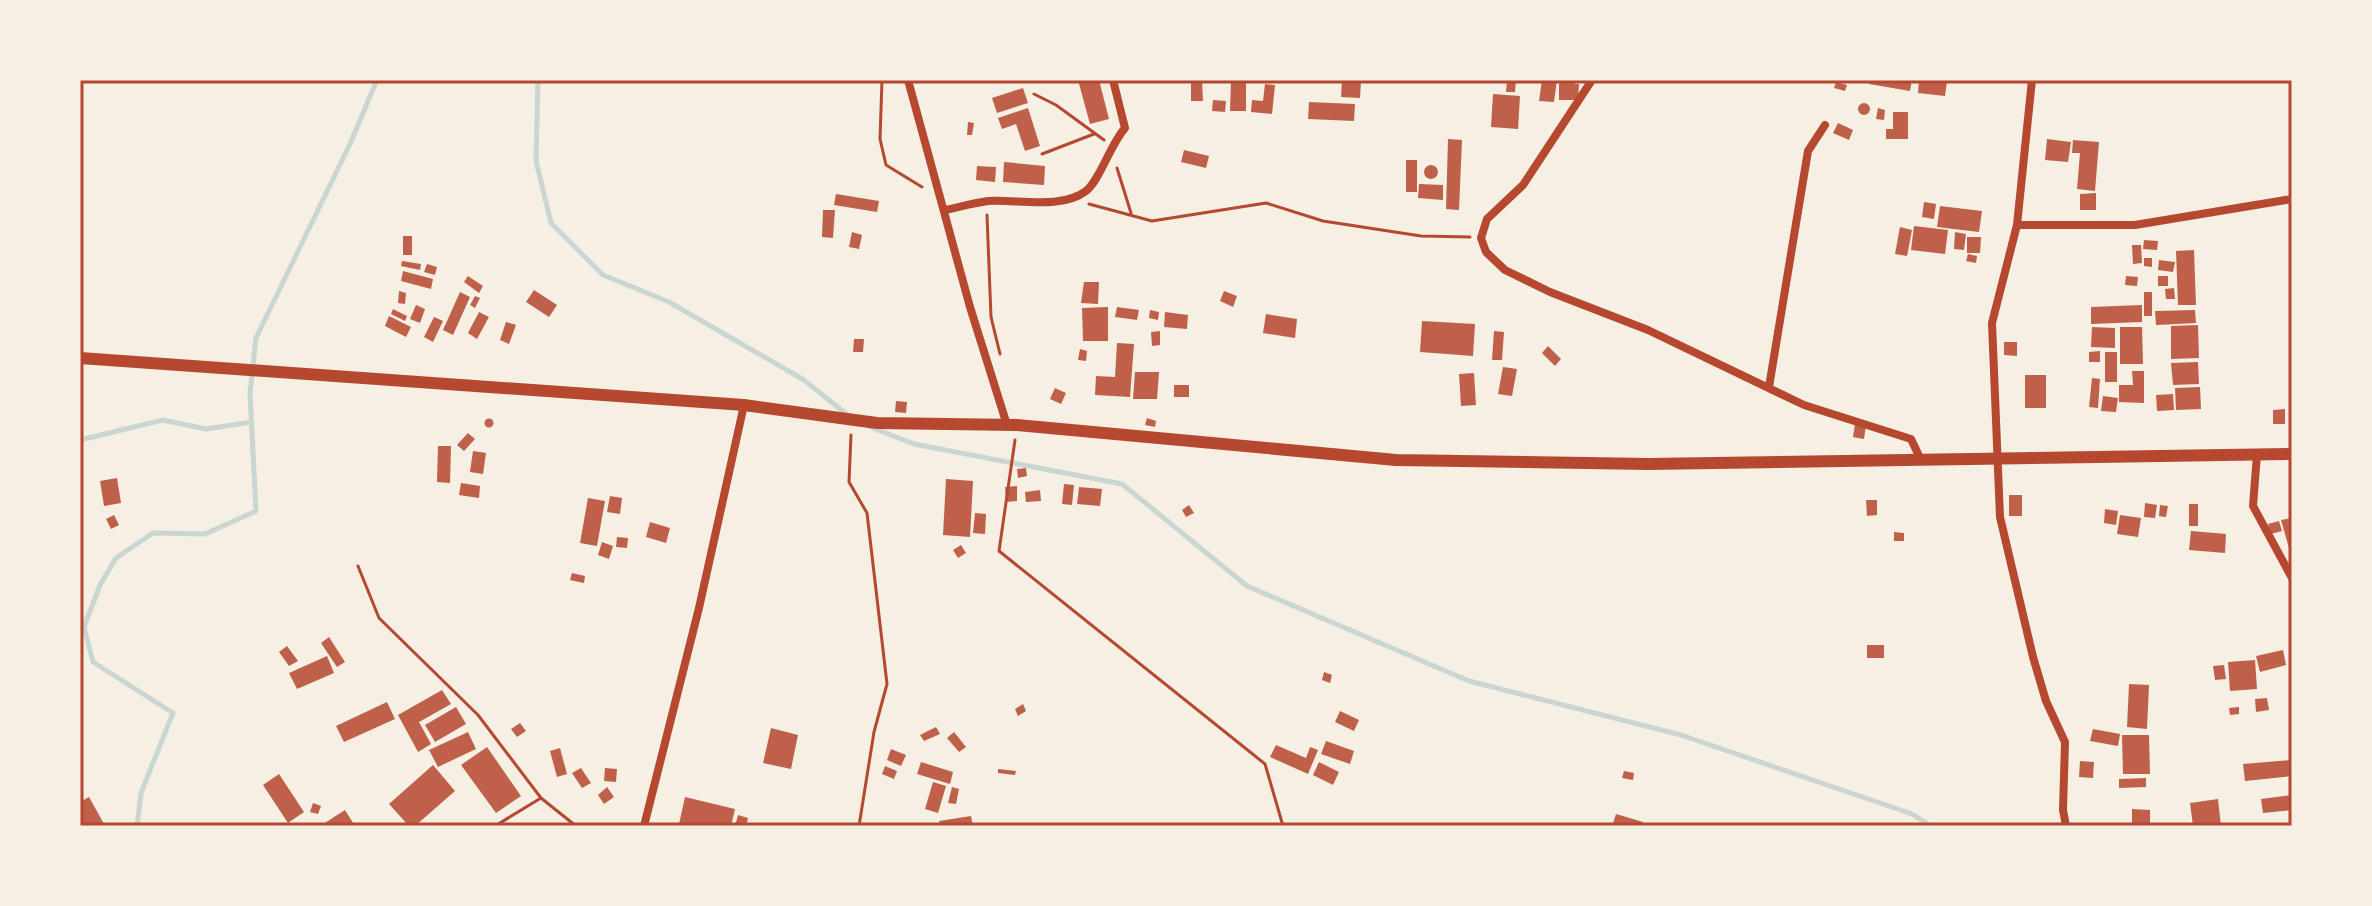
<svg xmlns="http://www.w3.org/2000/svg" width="2372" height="906" viewBox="0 0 2372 906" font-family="'PT Serif',serif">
<rect width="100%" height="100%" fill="#f6efe4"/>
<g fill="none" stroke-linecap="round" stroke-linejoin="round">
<path stroke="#c9d6d2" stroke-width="5" d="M538,80L536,161L551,223L603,275L669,302L804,380L850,417
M870,427L914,444L1122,484L1247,586L1469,681L1681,735L1912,814L1931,826
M80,440L163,420L206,429L252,422
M137,826L141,793L173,713L93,662L84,627L100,585L116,558L153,533L205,534L256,511L250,393L256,338L350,144L377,80"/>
</g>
<path fill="#bf614a" d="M1078,80H1099L1109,119L1090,124Z
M1191,80H1202L1203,101H1191Z
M1231,80H1246V111H1230Z
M1342,80H1361L1360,98L1341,97Z
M1507,80H1516L1515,92H1506Z
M1542,80H1557L1554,102L1539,101Z
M1559,80H1575V84H1579L1578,100H1559Z
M1870,80H1912L1910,91L1869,84Z
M1919,80L1947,81L1945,96L1918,93Z
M1836,82L1847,85L1845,91L1834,88Z
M1265,84L1275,85L1272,114L1251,112L1252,100L1263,101Z
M1023,88L1028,103L997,113L992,98Z
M1493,94L1520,96L1518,129L1491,127Z
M1213,100L1226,101L1225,112L1212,111Z
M1309,102L1355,104L1354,121L1308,119Z
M1858 109a6 6 0 1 1 12 0a6 6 0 1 1-12 0Z
M1028,108L1040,146L1025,151L1016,124L1002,129L998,118Z
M1878,108L1885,110L1884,120L1876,119Z
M1893,112H1908V139H1886V129H1893Z
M968,122L974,123L972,135H967Z
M1838,123L1853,130L1849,140L1833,133Z
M1448,139L1462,140L1459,210L1446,209Z
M2047,139L2071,142L2068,162L2045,160Z
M2073,140L2099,142L2095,191L2077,189L2080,153H2072Z
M1184,150L1209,156L1206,168L1181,162Z
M1406,160H1417V192H1406Z
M1004,162L1045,166L1044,185L1003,182Z
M1424 172a7 7 0 1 1 14 0a7 7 0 1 1-14 0Z
M977,166L996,167L995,182L976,180Z
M1419,184L1443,185V200L1418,198Z
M2096,193V210H2080V194Z
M836,194L879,201L877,212L834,205Z
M1924,202L1936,204L1934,219L1922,217Z
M1940,206L1982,211L1979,232L1937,227Z
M823,210H835L833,238L822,237Z
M1914,226L1948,230L1945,254L1911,250Z
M1900,227L1912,230L1907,256L1895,254Z
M852,232L862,235L859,249L849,247Z
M1955,232L1966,234L1964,250L1954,249Z
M403,236H412V255H403Z
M1967,237H1981L1980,253H1967Z
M2144,240L2158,241L2157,250L2143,249Z
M2132,245H2141L2142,263L2133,264Z
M2194,250L2196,305H2178L2176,251Z
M1968,254L1977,256L1976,263L1966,261Z
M2144,258H2152V267L2144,266Z
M2159,260L2175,262L2173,272L2158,270Z
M402,261L421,264L420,270L401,266Z
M427,264L437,267L435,275L424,272Z
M403,271L433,279L431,289L401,281Z
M468,276L483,286L479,293L464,282Z
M2126,276L2138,277L2137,286L2125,285Z
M2158,276H2168V286H2158Z
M1084,282H1099L1098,304L1081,303Z
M2174,288L2175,299H2166L2165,289Z
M534,290L557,305L549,317L526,302Z
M399,291L406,293L405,304L398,303Z
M1224,291L1237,296L1233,307L1220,301Z
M460,292L470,297L453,335L443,330Z
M2144,292H2152V316H2144Z
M475,296L480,298L475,308L470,305Z
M416,305L425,309L420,323L410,319Z
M2142,305V322L2091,324V307Z
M1108,307V341H1083L1082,308Z
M1117,307L1139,310L1137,320L1115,317Z
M393,309L407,316L405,321L391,314Z
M1150,310L1159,312L1158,320L1149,318Z
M2195,310L2196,323L2156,325L2155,311Z
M479,312L489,317L477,339L468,333Z
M1165,312L1188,315L1187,329L1164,327Z
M1266,314L1297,319L1295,338L1263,333Z
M389,316L411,327L406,337L385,326Z
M434,317L443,321L433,342L424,337Z
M1422,321L1475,324L1473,356L1420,352Z
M506,322L516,325L509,344L500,340Z
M2198,325L2199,358L2171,359V326Z
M2092,327L2115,328V348L2091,347Z
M2120,327H2142L2143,364H2120Z
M1160,331V345L1152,346L1151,332Z
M1494,331L1504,332L1502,360H1492Z
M854,339H864L863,352H853Z
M2004,342H2017V356L2004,355Z
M1117,343L1134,344L1130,397L1095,395L1096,376L1115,377Z
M1548,346L1561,359L1555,366L1542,353Z
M1080,349L1087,351L1086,361L1078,360Z
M2100,351V362H2089V352Z
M2105,352H2117V382H2105Z
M2198,362L2199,384L2173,385L2171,363Z
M1503,367L1517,369L1512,396L1498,394Z
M2132,371H2144V403L2119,402V385H2133Z
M1135,372H1159L1157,399H1133Z
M1474,373L1476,405L1461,406L1459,374Z
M2025,375H2046V408H2025Z
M2092,378L2100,379L2098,408L2089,407Z
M1174,385H1189V397H1174Z
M2200,387L2201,409L2176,410L2175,388Z
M1055,388L1066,393L1061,404L1050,399Z
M2173,394L2174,410L2157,411L2156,395Z
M2103,396L2118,398L2116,412L2101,411Z
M896,401L907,402L906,413L895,412Z
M2285,409V424H2273V410Z
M1147,418L1156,421L1155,427L1145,425Z
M484.5 423a4.5 4.5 0 1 1 9 0a4.5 4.5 0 1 1-9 0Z
M1855,424L1866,425L1864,439L1853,437Z
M468,433L475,439L464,451L457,445Z
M438,446H451L450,483L437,482Z
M473,451L486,453L483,474L470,472Z
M1026,468L1027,476L1018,478L1017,469Z
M117,478L121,503L104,506L100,481Z
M946,479L973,481L970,537L943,535Z
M461,483L480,486L479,498L459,495Z
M1064,484L1074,485L1072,505L1062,504Z
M1017,486V501L1006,502L1005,487Z
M1079,487L1102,489L1100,506L1077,504Z
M1040,490L1041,501L1026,502L1025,492Z
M2009,495H2022V516H2009Z
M610,496L622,498L620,514L607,512Z
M588,498L605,501L597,546L580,543Z
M1866,500H1877V515L1867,516Z
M2145,503L2157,505L2155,518L2144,517Z
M2189,504H2198V526H2189Z
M1189,505L1194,513L1186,517L1182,510Z
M2160,505L2168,506L2166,517L2159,516Z
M2105,509L2118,511L2116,525L2104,523Z
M975,513L986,514L985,534L973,533Z
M114,515L119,525L111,529L106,519Z
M2120,515L2141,518L2138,537L2117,534Z
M2292,518V555H2291L2281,520Z
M2279,521L2282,531L2271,534L2268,524Z
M650,522L670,528L666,543L646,537Z
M2191,531L2226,534L2225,553L2189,550Z
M1894,532L1904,533V541H1894Z
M617,537L628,538L627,548L616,547Z
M602,542L613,546L609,559L598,555Z
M961,545L966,553L958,558L953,550Z
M572,573L585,576L584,583L570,580Z
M329,637L345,662L337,667L321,643Z
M1867,645H1884V658H1867Z
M287,646L298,661L289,666L279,652Z
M2283,650L2286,665L2260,672L2256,656Z
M327,656L334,673L297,689L289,673Z
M2255,660L2257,689L2230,691L2228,662Z
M2224,665L2226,679L2215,680L2213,666Z
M1324,672L1332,675L1330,683L1322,680Z
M2129,684L2149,685L2147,729L2127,727Z
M442,690L451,704L419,722L431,744L418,752L398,715Z
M2267,698L2269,710L2256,712L2255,699Z
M387,702L395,719L344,742L336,726Z
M1023,704L1026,711L1018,716L1015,709Z
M456,707L466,724L435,742L425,725Z
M2239,707V714L2230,715L2229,708Z
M1340,711L1359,720L1354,731L1335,722Z
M520,723L526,731L517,737L511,729Z
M936,727L940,734L924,741L920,735Z
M771,728L798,735L791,769L763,763Z
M2093,729L2120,734L2118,746L2090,741Z
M468,732L476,749L438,767L429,750Z
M954,732L966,747L959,752L947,738Z
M2122,735H2149L2150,774H2123Z
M1326,741L1354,751L1350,764L1321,754Z
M1276,745L1306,758L1310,747L1318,750L1308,774L1270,757Z
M487,747L521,796L496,813L461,765Z
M560,748L567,774L557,777L550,751Z
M891,749L906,755L901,766L887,760Z
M2292,760V776L2245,781L2243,764Z
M2080,761L2094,762L2093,778L2079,777Z
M921,762L953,772L950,784L917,774Z
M1319,762L1339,772L1333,785L1313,775Z
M433,765L455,791L415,826H409L389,804Z
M885,766L897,771L894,779L882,774Z
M581,768L591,783L582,788L572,773Z
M605,768L617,769L616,782L604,781Z
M998,769L1016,771L1015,775L998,773Z
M1624,771L1634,773L1633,780L1622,778Z
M279,774L304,812L288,823L263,785Z
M2146,778V787L2119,788V779Z
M933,782L946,786L938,813L925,809Z
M607,787L614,797L604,804L598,795Z
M952,787L959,789L956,804L948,803Z
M2292,795V810L2263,813L2261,799Z
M89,797L104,824L101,826H80V802Z
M685,797L735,809L731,826L679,824Z
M2218,799L2221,826H2193L2190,803Z
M313,803L321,806L318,814L310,812Z
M2132,809L2150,810V826H2132Z
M345,810L355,826H320Z
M1616,814L1643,822L1641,826H1612Z
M738,815L748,818L746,826H735Z
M971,816L973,826H940L939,821Z"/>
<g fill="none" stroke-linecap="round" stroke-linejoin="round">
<path stroke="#b5482f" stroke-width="3" d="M882,80L880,139L886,165L922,187
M1034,94L1056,105L1104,140
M1042,154L1094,134
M1117,168L1131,213
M1089,204L1152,221L1266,203L1323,221L1421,236L1470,237
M987,215L991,317L1000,354
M851,435L849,482L867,513L887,684L874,732L859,826
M1015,440L999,551L1265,764L1283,826
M358,566L379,618L478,715L541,798
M495,826L541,798L576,826"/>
<path stroke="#b5482f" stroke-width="8" d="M908,80L970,307L1007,425
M1592,80L1523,185L1487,219L1481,238L1486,252L1505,270L1550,292L1648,330L1804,405L1911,439L1920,458
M2032,80L2017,225L1992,323L2000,517L2033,657L2046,701L2065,742L2063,810L2066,826
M945,210C959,207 973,203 988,201C1017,199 1061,210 1086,191C1100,180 1110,145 1125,128L1113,80
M2017,225H2135L2292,199
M1769,387L1808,151L1825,125
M2257,454L2253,506L2292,578
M644,826L699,608L744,405"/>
<path stroke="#b5482f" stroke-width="12" d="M80,358L744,405L877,423L1017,425L1396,460L1649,464L2292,454"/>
</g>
<rect width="2372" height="906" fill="none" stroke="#f6efe4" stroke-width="164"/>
<rect x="82" y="82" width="2208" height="742" fill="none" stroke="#b5482f" stroke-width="3"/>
</svg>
